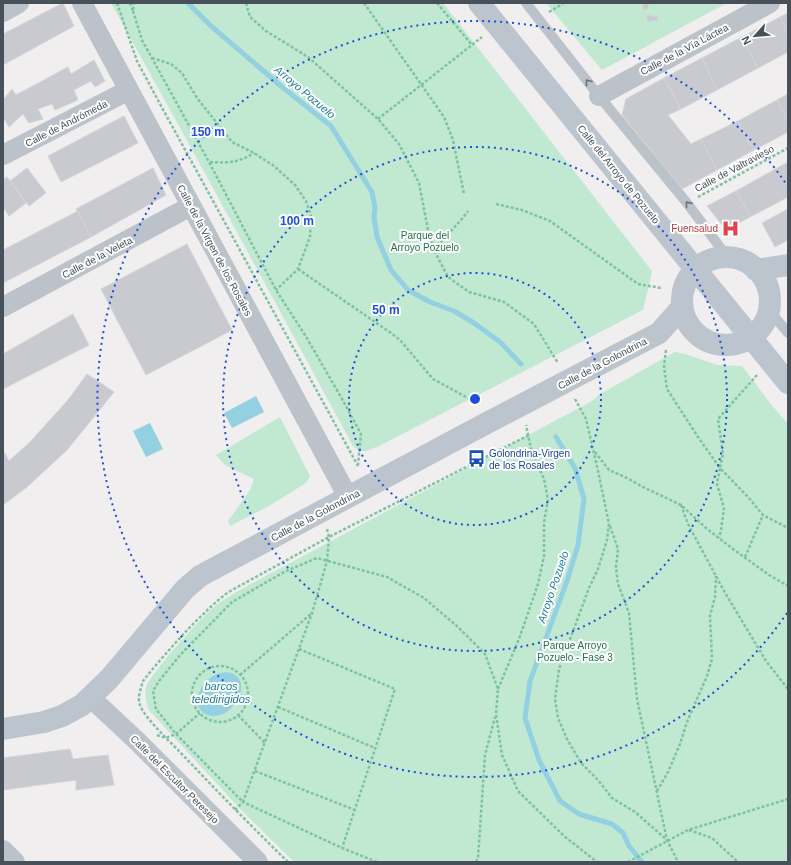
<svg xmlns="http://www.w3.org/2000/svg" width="791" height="865" viewBox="0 0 791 865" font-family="Helvetica,sans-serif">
<rect width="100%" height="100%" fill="#f0eeee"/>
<path fill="#c1e9d1" d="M111,3H443L652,271L649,286L643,310L379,446L366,451H359L353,446L207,177Z
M546,3H727L602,70Z
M675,352L685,354L717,365L742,366L770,403L788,424V862H294L242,811L148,709C147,702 144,694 146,688C150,673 202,617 215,606C222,601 229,596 236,592L592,401L600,394Z
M280,417L310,476L306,483L269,506L230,526L228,521L250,490L254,479L225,465L216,455Z"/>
<path fill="#93d0e1" d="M256,396L264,412L232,428L224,413Z
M150,423L163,449L146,457L133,431Z
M226,672C256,675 236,717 213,716C186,714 198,674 226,672Z"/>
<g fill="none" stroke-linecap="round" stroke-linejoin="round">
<path stroke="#93d0e1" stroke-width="5" d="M188,3L211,26L281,86L331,126L372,192L375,208L374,218L377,237L391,270L408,290L430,302L454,311L474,323L500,342L521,364
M556,437L575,468L584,499L578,545L567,581L530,681L525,718L539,760L560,801L579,814L612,824L623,833L629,846L642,862"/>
</g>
<path fill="#c9cad0" stroke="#d3d4d9" d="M63,3L74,26L3,65V34Z
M643,3H649L648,8L645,10L643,9Z
M788,13V34L780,17Z
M648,15L658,17L657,21L653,20L649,22L646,17Z
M780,17L788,34V52L758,68L742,37Z
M742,37L758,68L717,90L702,58Z
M702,58L717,90L681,109L664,78Z
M94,60L105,81L95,87L91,81L74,90L78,100L55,110L52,104L38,109L43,119L29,123L23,114L9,127L3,117V100L12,89L16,95L68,67L71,74Z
M664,78L681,109L668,115L691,144L701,139L717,170L682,189L622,115L626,99Z
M788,94V121L777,100Z
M777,100L788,121V132L754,150L738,121Z
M124,116L138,143L61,182L48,156Z
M738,121L754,150L717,170L701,139Z
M788,162V197L750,217L736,191Z
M27,168L46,193L29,206L10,181Z
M153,168L166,195L91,237L76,209Z
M7,177L26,203L9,216L3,207V180Z
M736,191L750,217L726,230L707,206Z
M788,209V240L775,247L762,223Z
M78,211L91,237L3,283V250Z
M187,244L232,330L146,375L101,289Z
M73,314L89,345L3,389V354Z
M87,374L114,392L67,450L27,487L3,505V450L9,461L30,442L68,400Z
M70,749L73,759L108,755L114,785L76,790V780L3,790V758Z"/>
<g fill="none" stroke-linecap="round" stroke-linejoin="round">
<path stroke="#7dc3a1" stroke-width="2.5" stroke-dasharray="3 2" stroke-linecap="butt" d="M117,3L137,61L160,104L358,466
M130,3L133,11L134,3
M246,3L250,17L266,31L308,57L378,119L399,144L419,183L429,235L434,250L448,277L469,292L504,302L534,324L558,363
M364,3L444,117L453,140L464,194
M437,3L472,45
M133,11L142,40L209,162L276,290L305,335L341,397L361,434L358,465
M549,12L564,3
M152,58L171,64L182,73L197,98L232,142L254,153L274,166L295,185L306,201L311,216L310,237L298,269L276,290
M378,119L482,37
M210,162C229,163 237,163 254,153
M698,197L788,148
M496,204L522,210L550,221L638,284L661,288
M434,250C445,236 458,225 468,211
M298,269L391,333L400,340L433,379L479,404
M666,350L664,366L667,389L698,437L720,468L717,484L724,508L721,530L719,538
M757,375L718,419L723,454L720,468L748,497L763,515L788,528
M575,399L586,419L597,466L609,524L607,540L598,569L589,588L559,669L555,699L558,718L567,739L581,763L598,780L612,798L635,812L667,840L678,862
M595,452L609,470L627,478L643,487L681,505L706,528L733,549L769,575L788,586
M681,505L688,524L724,591L766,661L788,689
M610,526L618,549L616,567L618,584L629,613L637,699L667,840
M327,529L329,537L327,561L312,613L243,802L176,734L156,709L153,691L159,681L181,654L232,602L284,572L317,558L387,577L424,598L458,627L485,654L498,689L496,714L502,755L518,791L564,836L597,862
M745,557L763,515
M299,649L395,689L342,848
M192 694a28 28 0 1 1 56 0a28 28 0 1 1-56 0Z
M240,675L312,613
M498,689L519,639L538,584L544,556V522L548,500L544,479L531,449L526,425
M278,707L375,748
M238,715L265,743
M157,735L166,738L176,734L200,713
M255,771L355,810
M657,791L668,772L680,744L687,722L707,676L712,659L710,616L715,597L716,576
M235,810L243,802L342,848L377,862
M689,830L712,838L738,862
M288,862C251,826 215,789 179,751C169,741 144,717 140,705C137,698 141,688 143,681C158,662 175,643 192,625C205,613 216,600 232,590L329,537L529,435
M476,862L478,858L485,755L495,717
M628,862L688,830L788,799"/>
<path stroke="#bbc2c9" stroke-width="10" d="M526,3L599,96L687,203L728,258
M769,310L788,333"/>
<path stroke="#bbc2c9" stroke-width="20" d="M82,3L348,497
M3,12L19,3
M599,96L770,3
M3,155L129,90
M3,307L191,206
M91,698L137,741L258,862
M3,850L15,862"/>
<path stroke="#bcc4cd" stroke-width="22" d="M479,3L788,383
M682 301a44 44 0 1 1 88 0a44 44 0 1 1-88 0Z
M756,270L788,265
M3,729L44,722L62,716L82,705L109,679L185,589L200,576L485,424L659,333L682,307"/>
</g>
<defs><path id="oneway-chevron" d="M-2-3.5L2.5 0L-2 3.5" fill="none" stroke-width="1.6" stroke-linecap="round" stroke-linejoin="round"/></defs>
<g stroke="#6a737b">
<use href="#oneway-chevron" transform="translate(588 82) rotate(-128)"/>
<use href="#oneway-chevron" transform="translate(688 204) rotate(-129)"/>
</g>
<g fill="none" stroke="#1d4ed8" stroke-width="2" stroke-dasharray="2 4">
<circle cx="475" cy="399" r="126"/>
<circle cx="475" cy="399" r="252"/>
<path d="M787 613A378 378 0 1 1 787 185"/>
</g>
<defs>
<symbol id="hospital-bare" viewBox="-9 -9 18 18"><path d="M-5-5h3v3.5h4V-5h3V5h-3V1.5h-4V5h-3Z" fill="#e0444e" stroke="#fff" stroke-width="2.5" paint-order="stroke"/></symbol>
<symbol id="bus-bare" viewBox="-9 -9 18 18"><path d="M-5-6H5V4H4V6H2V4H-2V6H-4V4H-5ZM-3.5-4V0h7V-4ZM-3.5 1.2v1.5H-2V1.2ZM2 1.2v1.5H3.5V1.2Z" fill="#1a4fb4" stroke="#fff" stroke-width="2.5" paint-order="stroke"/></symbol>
</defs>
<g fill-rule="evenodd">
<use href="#hospital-bare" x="718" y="216" width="25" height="25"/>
<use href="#bus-bare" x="464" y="446" width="25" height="25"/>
</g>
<g text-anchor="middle" stroke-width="4" stroke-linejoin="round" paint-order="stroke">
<g font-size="10" fill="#485159" stroke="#fff">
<text transform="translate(684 49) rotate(-28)" y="4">Calle de la Vía Láctea</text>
<text transform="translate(66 123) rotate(-27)" y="4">Calle de Andrómeda</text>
<text transform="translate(734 168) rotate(-28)" y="4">Calle de Valtravieso</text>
<text transform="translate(619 174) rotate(51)" y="4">Calle del Arroyo de Pozuelo</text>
<text transform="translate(215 250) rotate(62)" y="4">Calle de la Virgen de los Rosales</text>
<text transform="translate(97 257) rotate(-28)" y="4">Calle de la Veleta</text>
<text transform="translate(602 363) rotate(-28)" y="4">Calle de la Golondrina</text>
<text transform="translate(315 515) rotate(-28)" y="4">Calle de la Golondrina</text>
<text transform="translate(175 779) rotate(45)" y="4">Calle del Escultor Peresejo</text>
</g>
<g font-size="10" fill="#be3a42" stroke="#fff" text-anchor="end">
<text x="718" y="232">Fuensalud</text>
</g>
<g font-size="10" fill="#22714a" stroke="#fff">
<text x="425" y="239">Parque del<tspan x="425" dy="12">Arroyo Pozuelo</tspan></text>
<text x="575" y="649">Parque Arroyo<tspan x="575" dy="12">Pozuelo - Fase 3</tspan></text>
</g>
<g font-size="10" fill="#164399" stroke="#fff" text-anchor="start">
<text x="489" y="457">Golondrina-Virgen<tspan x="489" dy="12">de los Rosales</tspan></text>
</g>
<g font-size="11" font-style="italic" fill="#1d7d97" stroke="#fff">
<text transform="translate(305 92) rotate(40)" y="4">Arroyo Pozuelo</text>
<text transform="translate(553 587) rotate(-71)" y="4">Arroyo Pozuelo</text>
<text x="221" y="690">barcos<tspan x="221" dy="13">teledirigidos</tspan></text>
</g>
</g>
<circle cx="475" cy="399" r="6" fill="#1d4ed8" stroke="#fff" stroke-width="2"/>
<g font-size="12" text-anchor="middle" font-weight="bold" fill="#1d4ed8" stroke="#fff" stroke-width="4" stroke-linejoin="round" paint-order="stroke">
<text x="208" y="136">150 m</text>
<text x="297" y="225">100 m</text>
<text x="386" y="314">50 m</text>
</g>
<rect width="791" height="865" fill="none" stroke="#485159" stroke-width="8"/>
<g transform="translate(755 36) rotate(243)" stroke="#ffffff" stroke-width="3" paint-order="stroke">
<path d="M0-3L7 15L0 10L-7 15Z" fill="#485159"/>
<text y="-6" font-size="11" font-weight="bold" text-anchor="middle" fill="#485159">N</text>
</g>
</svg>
